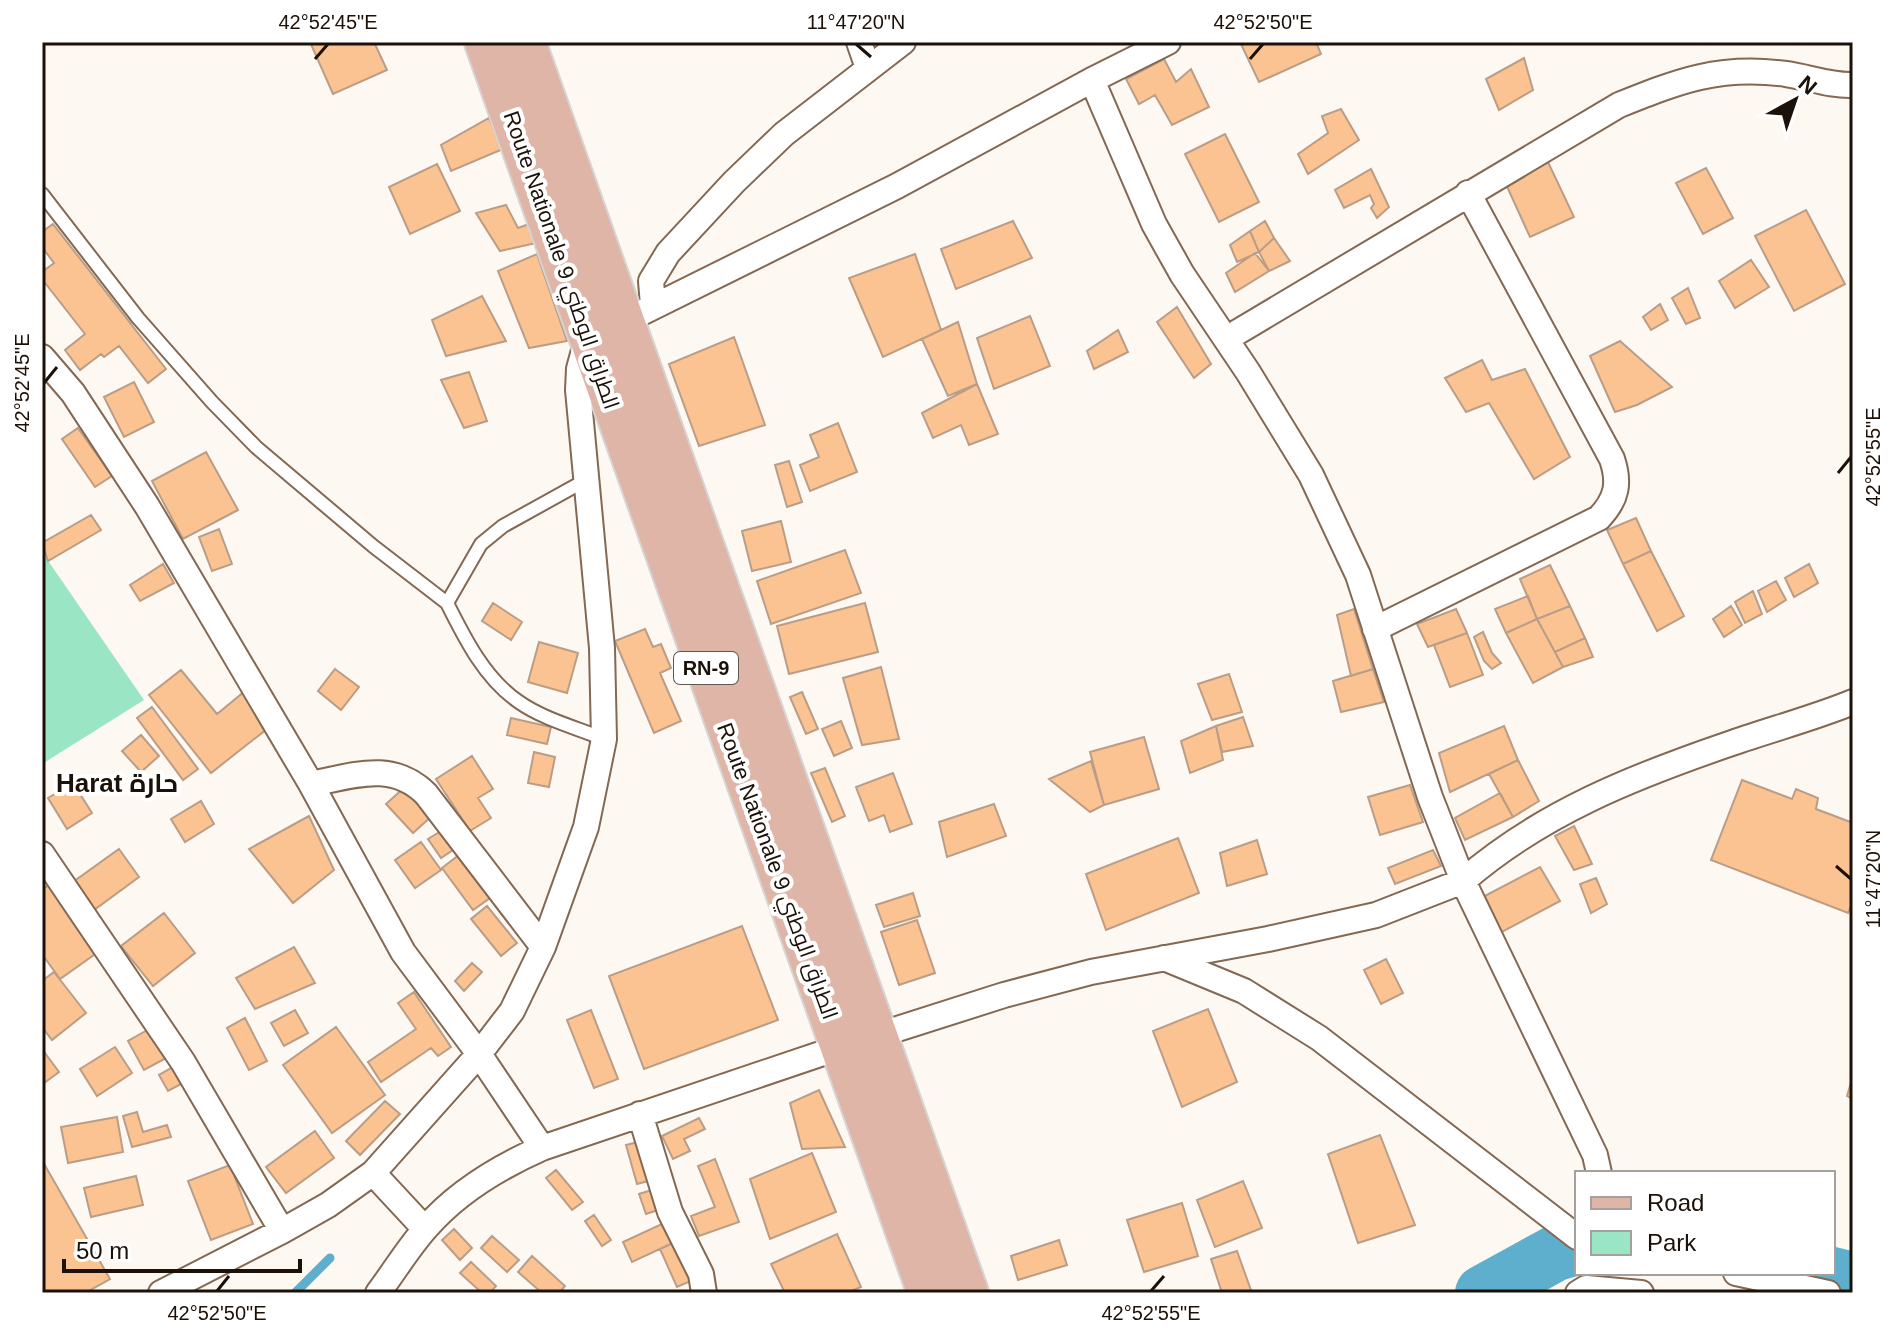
<svg xmlns="http://www.w3.org/2000/svg" width="1895" height="1335" viewBox="0 0 1895 1335" font-family="Helvetica,Cairo,sans-serif">
<rect width="100%" height="100%" fill="#fef8f3"/>
<path fill="#9ae5c3" d="M42,552L144,700L42,764Z"/>
<g fill="none" stroke-linecap="round" stroke-linejoin="round">
<path stroke="#5eaece" stroke-width="9" d="M295,1293L330,1258"/>
<path stroke="#5eaece" stroke-width="56" d="M1824,1273L1853,1280
M1483,1293L1556,1253L1577,1247"/>
</g>
<path fill="#fcc392" stroke="#ba9d86" stroke-width="2" d="M310,42H374L387,70L333,94Z
M1240,42H1316L1321,54L1259,82Z
M1524,58L1533,90L1499,110L1486,79Z
M1164,59L1176,82L1191,69L1209,107L1172,125L1155,95L1139,104L1126,79Z
M1341,109L1359,140L1308,174L1298,154L1328,133L1322,116Z
M489,118L503,149L451,171L441,145Z
M1225,134L1259,202L1219,222L1185,154Z
M1547,160L1574,217L1530,237L1504,180Z
M437,164L460,211L410,234L389,187Z
M1706,168L1733,218L1703,234L1676,183Z
M1371,169L1389,207L1377,218L1371,208L1374,204L1370,195L1344,208L1335,190Z
M506,205L518,228L529,224L536,243L500,251L476,213Z
M1806,210L1845,284L1794,311L1755,236Z
M1013,221L1032,258L956,289L941,249Z
M1265,221L1274,238L1259,252L1250,231Z
M53,224L166,369L148,383L119,346L104,357L101,354L80,370L65,350L85,334L42,279V272L54,263L42,247V232Z
M1250,231L1259,252L1237,262L1230,245Z
M1274,238L1290,261L1269,271L1259,252Z
M1255,253L1269,271L1235,292L1226,273Z
M537,254L567,341L529,348L498,271Z
M915,254L941,330L883,357L849,278Z
M1751,260L1769,287L1735,308L1719,281Z
M1688,288L1700,318L1686,324L1672,298Z
M482,296L506,341L446,356L432,320Z
M1660,304L1668,320L1651,330L1643,317Z
M1177,307L1211,364L1194,378L1157,322Z
M1030,316L1050,366L994,389L977,338Z
M958,322L977,384L948,396L922,339Z
M1118,330L1128,352L1094,369L1087,351Z
M734,337L765,425L699,446L669,364Z
M1620,341L1672,387L1637,405L1615,412L1590,356Z
M1482,360L1492,380L1525,369L1570,457L1534,479L1489,403L1466,412L1445,378Z
M469,372L487,421L464,428L441,380Z
M134,382L154,422L124,437L104,397Z
M977,384L998,434L969,445L961,425L933,438L922,413Z
M838,423L857,472L810,491L800,465L819,457L810,435Z
M78,428L112,476L95,487L62,439Z
M206,452L238,510L183,539L152,481Z
M789,461L802,502L787,507L775,465Z
M91,515L101,530L48,561L42,543Z
M1636,518L1651,551L1623,564L1607,530Z
M781,521L791,562L752,571L742,531Z
M219,529L232,564L212,571L199,537Z
M845,550L861,593L771,624L757,581Z
M1651,551L1684,616L1657,631L1623,564Z
M163,564L174,583L140,601L130,585Z
M1809,564L1818,583L1794,597L1785,578Z
M1550,565L1570,606L1537,619L1520,579Z
M1776,581L1786,600L1767,612L1758,591Z
M1753,591L1762,614L1745,623L1735,602Z
M1528,596L1537,619L1506,633L1495,609Z
M493,603L522,622L511,640L482,621Z
M865,603L878,652L789,674L777,626Z
M1570,606L1585,638L1555,652L1537,619Z
M1731,606L1742,625L1724,637L1713,619Z
M1354,609L1373,669L1351,676L1337,615Z
M1456,609L1467,633L1428,647L1417,624Z
M1537,619L1563,667L1533,683L1506,633Z
M645,629L653,647L661,644L671,668L660,673L681,721L654,733L615,641Z
M1483,632L1492,653L1501,663L1492,669L1484,661L1474,637Z
M1467,633L1483,675L1450,687L1434,645Z
M1585,638L1593,657L1563,667L1555,652Z
M539,642L578,653L567,693L528,682Z
M881,667L899,739L862,745L843,678Z
M335,669L359,687L341,710L318,691Z
M1373,669L1384,702L1341,712L1333,681Z
M181,670L217,714L245,691L272,725L211,773L149,695Z
M1229,674L1242,712L1212,720L1198,684Z
M802,692L818,729L806,734L790,697Z
M152,707L198,769L183,780L137,718Z
M1243,717L1253,746L1222,752L1216,726Z
M511,718L551,727L547,744L507,735Z
M841,721L852,748L834,756L822,729Z
M1216,726L1223,760L1190,773L1181,741Z
M1504,726L1518,760L1450,792L1439,753Z
M141,735L159,756L141,772L122,751Z
M1144,737L1159,789L1104,805L1090,752Z
M534,752L555,757L549,787L528,783Z
M472,756L493,789L478,798L491,818L470,831L436,779Z
M1518,760L1539,801L1513,817L1489,774Z
M1091,761L1104,805L1090,812L1049,779Z
M825,768L845,816L832,822L811,773Z
M893,773L912,824L890,832L884,815L869,821L856,787Z
M1742,780L1792,799L1796,789L1818,798L1816,809L1853,823V900L1848,913L1711,860Z
M73,783L92,813L67,829L48,798Z
M1410,785L1423,822L1380,835L1368,797Z
M406,786L433,815L413,833L386,804Z
M1500,793L1513,817L1465,840L1455,818Z
M201,801L214,824L185,842L171,819Z
M994,804L1006,836L947,857L939,822Z
M309,816L334,870L293,903L249,849Z
M1574,826L1592,864L1574,870L1555,836Z
M441,831L453,850L441,858L428,839Z
M1178,838L1199,893L1106,930L1086,874Z
M1257,840L1267,874L1227,886L1220,853Z
M421,842L441,870L415,888L395,860Z
M119,849L139,877L94,910L73,882Z
M1433,850L1441,866L1395,884L1388,868Z
M459,855L490,898L473,910L442,868Z
M1540,867L1560,901L1500,933L1481,898Z
M1596,878L1607,904L1591,913L1580,884Z
M50,884L98,952L60,979L42,954V890Z
M913,893L920,916L884,927L876,905Z
M487,906L517,943L501,956L471,919Z
M164,913L195,953L153,986L121,946Z
M917,920L935,973L899,985L881,932Z
M742,926L778,1020L644,1069L609,976Z
M294,947L315,983L255,1009L236,978Z
M1386,959L1403,993L1381,1004L1364,970Z
M472,963L482,972L464,991L455,981Z
M54,972L86,1013L52,1040L42,1027V981Z
M414,992L451,1047L438,1056L431,1048L381,1082L368,1062L416,1029L398,1003Z
M1208,1009L1237,1082L1182,1107L1153,1031Z
M295,1010L308,1033L284,1046L271,1023Z
M591,1010L618,1079L594,1088L567,1020Z
M245,1018L267,1061L249,1070L227,1028Z
M336,1027L385,1095L332,1133L283,1065Z
M151,1028L168,1057L144,1070L128,1041Z
M115,1047L132,1073L97,1096L80,1069Z
M42,1049L59,1072L44,1083L42,1080Z
M173,1067L181,1084L168,1091L159,1075Z
M1853,1076V1099L1847,1096Z
M819,1090L845,1147L802,1149L790,1103Z
M385,1101L400,1114L360,1155L346,1141Z
M137,1112L143,1132L167,1125L171,1137L132,1147L123,1116Z
M117,1117L123,1152L68,1163L61,1127Z
M699,1118L705,1129L684,1139L690,1151L673,1159L662,1136Z
M315,1131L334,1158L286,1193L266,1167Z
M1380,1135L1415,1225L1358,1243L1328,1154Z
M642,1141L652,1180L637,1184L626,1145Z
M812,1153L836,1212L770,1239L750,1179Z
M715,1159L739,1222L699,1236L691,1216L715,1207L698,1166Z
M43,1162L110,1279L85,1293H42Z
M230,1165L253,1224L211,1240L188,1181Z
M556,1170L583,1202L572,1210L546,1178Z
M136,1176L143,1205L91,1217L84,1188Z
M1243,1181L1262,1228L1215,1247L1197,1200Z
M655,1189L661,1209L646,1214L639,1194Z
M1182,1203L1198,1256L1144,1272L1127,1220Z
M594,1215L611,1240L602,1246L585,1221Z
M666,1222L675,1242L632,1262L623,1242Z
M454,1229L472,1248L460,1260L442,1240Z
M837,1234L861,1287L847,1293H785L771,1264Z
M492,1236L519,1260L507,1272L481,1248Z
M1059,1240L1067,1265L1018,1280L1011,1256Z
M675,1242L693,1280L677,1287L660,1249Z
M1237,1251L1252,1293H1222L1211,1259Z
M532,1256L565,1286L559,1293H542L518,1272Z
M471,1262L496,1286L490,1293H482L460,1273Z"/>
<g fill="none" stroke-linecap="round" stroke-linejoin="round">
<defs>
<path id="lane" d="M42,194L138,318L212,402L256,447L373,546L447,603L481,544L503,526L586,480
M447,603C465,639 485,679 519,702C543,719 577,728 604,739"/>
<path id="street" d="M859,42L868,68
M1092,80L1154,224L1182,274L1248,372L1311,475L1358,575L1430,797L1463,881C1541,813 1635,776 1732,743C1772,729 1814,718 1853,702
M653,305L651,281L668,253L734,182L784,134L903,42
M1226,339L1619,105C1679,81 1719,65 1786,74C1808,77 1830,86 1853,85
M42,357L73,393L147,506L311,784L403,952L479,1054L542,1148
M1375,629L1599,518C1617,499 1620,483 1612,459L1468,193
M311,784C353,776 392,760 426,794L543,947
M42,854L183,1062L282,1231
M1164,958L1244,991L1319,1038L1577,1237
M640,1114L670,1212L701,1274L704,1293
M373,1173L425,1229
M1736,1273L1828,1293
M161,1293L282,1231L328,1205L373,1173L479,1054L512,1011L543,947L586,827L604,739L602,648L578,390L579,369L588,336L623,322L897,186L1092,80L1168,42
M378,1293C394,1272 408,1248 426,1228C457,1192 499,1167 542,1148L841,1047L1004,995L1091,972L1268,939L1376,915L1463,881L1595,1155L1599,1173
M1578,1293L1586,1288L1641,1293"/>
<path id="primary" d="M485,42L928,1293
M525,42L968,1293"/>
</defs>
<use href="#lane" stroke="#836852" stroke-width="16"/>
<use href="#street" stroke="#836852" stroke-width="28"/>
<use href="#primary" stroke="#d6d4d3" stroke-width="44"/>
<use href="#lane" stroke="#fff" stroke-width="12"/>
<use href="#street" stroke="#fff" stroke-width="24"/>
<use href="#primary" stroke="#dfb5a7" stroke-width="40"/>
</g>
<path fill="none" stroke="#1b1108" stroke-width="3" d="M856,44L871,57M315,59L328,44M1250,59L1263,44M44,383L57,367M1838,473L1851,457M1836,866L1851,879M217,1291L229,1276M1151,1291L1164,1276"/>
<g text-anchor="middle" stroke-width="8" stroke-linejoin="round" paint-order="stroke">
<rect fill="#fff" stroke="#5f5852" stroke-width="2" x="674" y="652" width="64" height="32" rx="6"/>
<g font-size="20" font-weight="bold" fill="#1b1108">
<text x="706" y="675">RN-9</text>
</g>
<g font-size="22" fill="#1b1108" stroke="#fff">
<text transform="translate(562 260) rotate(71)" y="8">Route Nationale الطراق الوطني 9</text>
<text transform="translate(778 871) rotate(70)" y="8">Route Nationale الطراق الوطني 9</text>
</g>
<g font-size="26" font-weight="bold" fill="#1b1108" stroke="#fff">
<text x="117" y="792">Harat حارة</text>
</g>
</g>
<rect width="1895" height="1335" fill="none" stroke="#ffffff" stroke-width="88"/>
<rect x="1575" y="1171" width="260" height="104" fill="#ffffff" stroke="#a4a09c" stroke-width="2"/>
<rect x="1591" y="1197" width="40" height="12" fill="#dfb5a7" stroke="#a4a09c" stroke-width="2"/>
<text x="1647" y="1211" font-size="24" fill="#1b1108">Road</text>
<rect x="1591" y="1231" width="40" height="24" fill="#9ae5c3" stroke="#a4a09c" stroke-width="2"/>
<text x="1647" y="1251" font-size="24" fill="#1b1108">Park</text>
<g transform="translate(1795 100) rotate(40)" stroke="#ffffff" stroke-width="6" paint-order="stroke">
<path d="M0-6L14 30L0 20L-14 30Z" fill="#1b1108"/>
<text y="-12" font-size="22" font-weight="bold" text-anchor="middle" fill="#1b1108">N</text>
</g>
<path d="M64 1259v12h236v-12" fill="none" stroke="#1b1108" stroke-width="4"/>
<text x="76" y="1259" font-size="24" fill="#1b1108" stroke="#ffffff" stroke-width="6" paint-order="stroke">50 m</text>
<rect x="44" y="44" width="1807" height="1247" fill="none" stroke="#1b1108" stroke-width="3"/>
<g font-size="20" text-anchor="middle" fill="#1b1108">
<text x="328" y="29">42°52'45"E</text>
<text x="856" y="29">11°47'20"N</text>
<text x="1263" y="29">42°52'50"E</text>
<text transform="translate(22 383) rotate(-90)" y="7">42°52'45"E</text>
<text transform="translate(1873 457) rotate(-90)" y="7">42°52'55"E</text>
<text transform="translate(1873 879) rotate(-90)" y="7">11°47'20"N</text>
<text x="217" y="1320">42°52'50"E</text>
<text x="1151" y="1320">42°52'55"E</text>
</g>
</svg>
